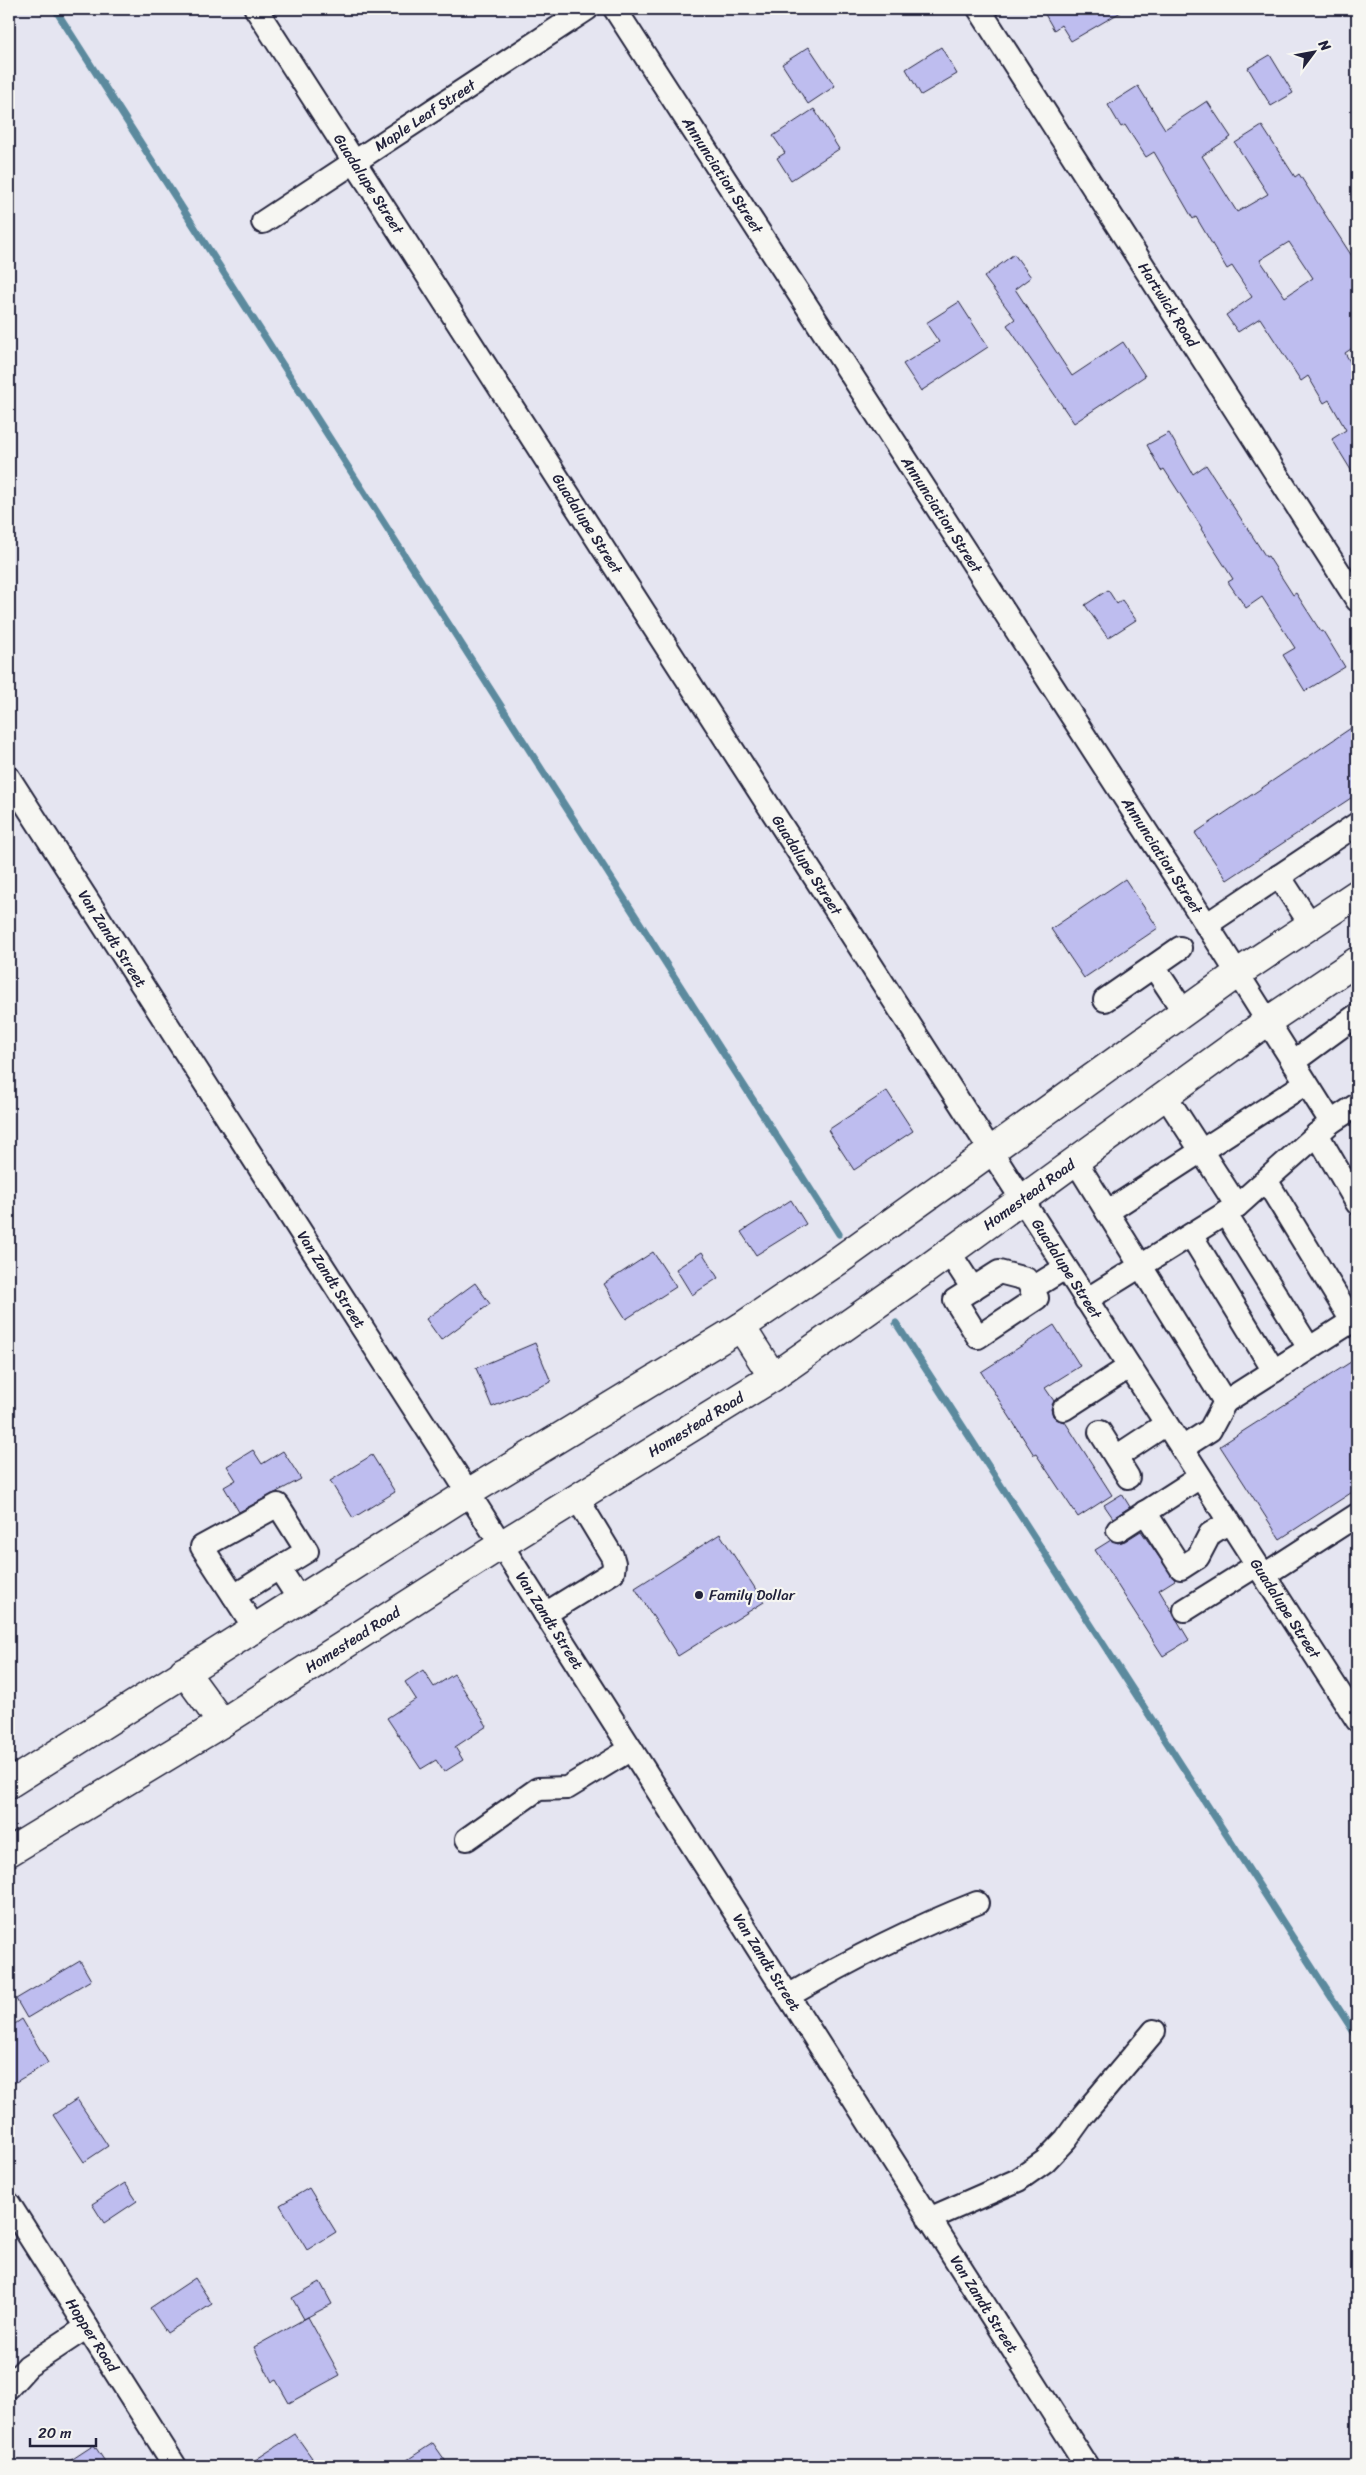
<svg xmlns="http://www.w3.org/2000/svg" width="1366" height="2475" viewBox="0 0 1366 2475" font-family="Sriracha,sans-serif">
<rect width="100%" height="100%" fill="#e5e5f1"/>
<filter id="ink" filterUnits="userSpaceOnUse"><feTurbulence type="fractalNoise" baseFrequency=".02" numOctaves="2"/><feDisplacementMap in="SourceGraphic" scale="10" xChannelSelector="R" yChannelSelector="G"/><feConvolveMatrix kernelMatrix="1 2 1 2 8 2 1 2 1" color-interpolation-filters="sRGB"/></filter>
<g filter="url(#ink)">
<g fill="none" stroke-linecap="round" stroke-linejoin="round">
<path stroke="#5b8a9e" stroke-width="7" d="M55,9L839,1234
M896,1323L1357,2037"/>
</g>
<path fill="#bebdef" stroke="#22223b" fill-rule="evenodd" d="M1042,9H1126L1071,41L1061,25L1054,30Z
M809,47L835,86L808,104L782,64Z
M941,47L957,74L921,95L906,69Z
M1270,55L1293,93L1271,106L1248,68Z
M1138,86L1165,129L1207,101L1231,137L1202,156L1237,212L1268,194L1235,143L1262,126L1295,177L1299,174L1357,264V345L1345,353L1357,374V480L1332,439L1346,430L1329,400L1324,403L1308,376L1301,381L1260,318L1238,332L1226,315L1252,297L1232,266L1227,269L1196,217L1193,219L1154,152L1146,157L1125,125L1121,127L1108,105ZM1289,242L1313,278L1285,297L1260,260Z
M814,109L839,149L791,180L777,158L785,153L773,136Z
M1014,254L1031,277L1015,289L1072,376L1123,342L1145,376L1074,423L1007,325L1015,319L984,277Z
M959,302L988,347L921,391L903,364L939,342L926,323Z
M1169,433L1193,474L1206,465L1266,557L1268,556L1293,595L1296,593L1321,632L1323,631L1345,667L1305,691L1283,655L1295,648L1262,597L1246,608L1228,582L1233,579L1201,529L1202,528L1164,469L1161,471L1147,445Z
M1108,590L1117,604L1122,600L1136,620L1108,638L1085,605Z
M1357,724V794L1227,880L1195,833Z
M1125,879L1158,928L1084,978L1051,929Z
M887,1091L913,1131L854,1170L828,1130Z
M791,1200L806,1224L756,1255L741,1232Z
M653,1252L676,1287L626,1319L604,1284Z
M702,1252L718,1278L692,1295L676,1269Z
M475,1283L490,1304L441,1340L426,1319Z
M1054,1325L1080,1366L1045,1388L1054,1401L1051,1409L1053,1416L1058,1420L1065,1422L1112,1495L1078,1517L1036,1454L1034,1455L981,1372Z
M535,1343L551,1382L492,1407L476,1368Z
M1357,1358V1489L1280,1539L1220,1446Z
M253,1450L262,1464L283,1451L301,1479L239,1512L224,1487L236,1480L227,1466Z
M372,1455L395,1492L353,1518L330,1481Z
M1122,1494L1130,1507L1113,1518L1104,1505Z
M1141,1531L1175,1580L1159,1590L1189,1640L1163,1656L1095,1550L1111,1540L1118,1543L1125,1541Z
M720,1534L764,1602L678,1656L635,1588Z
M423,1670L434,1687L454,1674L487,1726L455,1747L463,1760L444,1772L436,1760L421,1769L387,1718L416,1699L405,1682Z
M80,1961L91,1980L27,2018L16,1999Z
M22,2019L48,2063L9,2086V2028Z
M77,2099L108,2146L84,2162L53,2115Z
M125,2183L137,2201L104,2223L92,2204Z
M309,2188L336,2232L307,2250L280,2205Z
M195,2278L212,2304L167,2333L150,2308Z
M320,2282L332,2304L304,2319L292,2298Z
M308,2317L340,2375L289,2403L276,2380L272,2382L254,2347Z
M295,2434L312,2458L300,2466H246Z
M433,2443L449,2466H398Z
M94,2445L108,2466H62Z"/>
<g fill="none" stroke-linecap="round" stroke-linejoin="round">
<defs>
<g id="minor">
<path id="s1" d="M256,9L1357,1720"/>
<path id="s2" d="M615,9L1219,944L1331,1122"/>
<path id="s3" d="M979,9L1357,600"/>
<path id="s4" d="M263,222L587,9"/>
<path id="s5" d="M9,778L455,1472L1087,2466"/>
<path d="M1279,876L1311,925"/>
<path d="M1206,925L1357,824"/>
<path d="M1154,967L1184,1012"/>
<path d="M1105,1000L1180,948"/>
<path d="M1293,1062L1357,1015"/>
<path d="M1165,1095L1237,1206"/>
<path d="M1317,1134L1357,1203"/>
<path d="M1075,1160L1225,1402L1357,1318"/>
<path d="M1266,1180L1352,1321"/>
<path d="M1107,1212L1306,1083"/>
<path d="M1225,1213L1309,1348"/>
<path d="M1191,1235L1274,1371"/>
<path d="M949,1252L973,1289"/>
<path d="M999,1272L1026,1279L1037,1298L978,1337L955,1300Z"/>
<path d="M1031,1289L1065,1268"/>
<path d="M1086,1300L1237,1206L1331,1122L1357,1105"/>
<path d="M1064,1409L1129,1367"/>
<path d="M1100,1432L1128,1477"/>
<path d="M1182,1448L1210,1430L1225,1402"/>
<path d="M1116,1457L1166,1424"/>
<path d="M1145,1512L1181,1568L1198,1557L1210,1534L1229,1522"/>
<path d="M1118,1530L1200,1477"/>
<path d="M1264,1575L1357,1515"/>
<path d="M234,1596L279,1568"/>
<path d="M1185,1610L1257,1565"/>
<path d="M545,1614L613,1572L614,1563L612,1556L577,1498"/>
<path d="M254,1627L202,1547L278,1505L307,1551L279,1568L299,1599"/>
<path d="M467,1839L538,1789L567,1788L631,1749"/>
<path d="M788,1996C850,1960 911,1929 977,1903"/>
<path id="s6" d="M9,2204L175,2466"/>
<path d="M929,2219L1018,2180L1045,2161L1066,2139L1084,2114L1154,2031"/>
<path d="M9,2387L28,2366L87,2327"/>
</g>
<g id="major">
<path d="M741,1327L773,1377"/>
<path d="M184,1671L222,1723"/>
<path d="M9,1784L468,1493L741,1327L838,1261L1238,973L1357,894"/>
<path id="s7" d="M9,1852L222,1723L501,1545L773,1377L914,1278L1268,1021L1357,961"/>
</g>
</defs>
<use href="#minor" stroke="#22223b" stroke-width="26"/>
<use href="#major" stroke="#22223b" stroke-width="31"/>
<use href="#minor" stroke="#f6f6f2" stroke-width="22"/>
<use href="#major" stroke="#f6f6f2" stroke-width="28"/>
</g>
</g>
<circle fill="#22223b" stroke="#f6f6f2" stroke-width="2" cx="699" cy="1595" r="5"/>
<g text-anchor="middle" stroke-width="4.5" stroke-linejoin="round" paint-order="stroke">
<g font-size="15" fill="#22223b" stroke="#f6f6f2">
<text dy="5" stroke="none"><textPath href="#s4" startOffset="194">Maple Leaf Street</textPath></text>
<text dy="5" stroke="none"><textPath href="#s2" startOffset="198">Annunciation Street</textPath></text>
<text dy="5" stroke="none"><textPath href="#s1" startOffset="208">Guadalupe Street</textPath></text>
<text dy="5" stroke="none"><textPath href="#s3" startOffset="351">Hartwick Road</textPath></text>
<text dy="5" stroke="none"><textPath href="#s2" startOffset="602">Annunciation Street</textPath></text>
<text dy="5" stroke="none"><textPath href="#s1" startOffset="612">Guadalupe Street</textPath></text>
<text dy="5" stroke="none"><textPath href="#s2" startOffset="1008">Annunciation Street</textPath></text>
<text dy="5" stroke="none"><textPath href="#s1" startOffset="1018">Guadalupe Street</textPath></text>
<text dy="5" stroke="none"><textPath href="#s5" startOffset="191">Van Zandt Street</textPath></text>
<text dy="5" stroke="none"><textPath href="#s7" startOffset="1214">Homestead Road</textPath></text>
<text dy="5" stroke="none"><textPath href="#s1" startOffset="1498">Guadalupe Street</textPath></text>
<text dy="5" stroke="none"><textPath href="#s5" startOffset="596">Van Zandt Street</textPath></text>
<text dy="5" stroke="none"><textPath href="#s7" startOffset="809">Homestead Road</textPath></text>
<text dy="5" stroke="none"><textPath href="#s1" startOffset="1902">Guadalupe Street</textPath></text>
<text dy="5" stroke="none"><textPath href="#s5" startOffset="1001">Van Zandt Street</textPath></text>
<text dy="5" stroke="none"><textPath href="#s7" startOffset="404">Homestead Road</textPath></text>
<text dy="5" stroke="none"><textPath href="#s5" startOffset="1406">Van Zandt Street</textPath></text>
<text dy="5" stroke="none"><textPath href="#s5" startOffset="1811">Van Zandt Street</textPath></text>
<text dy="5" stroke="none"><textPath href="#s6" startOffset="155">Hopper Road</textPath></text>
</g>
<g font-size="15" fill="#22223b" stroke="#f6f6f2" text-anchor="start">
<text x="709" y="1600">Family Dollar</text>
</g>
</g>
<rect width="1366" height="2475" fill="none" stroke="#f6f6f2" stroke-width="30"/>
<rect x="15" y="15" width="1336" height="2445" fill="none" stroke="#22223b" stroke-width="2" filter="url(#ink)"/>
<g transform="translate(1314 52) rotate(58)" stroke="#f6f6f2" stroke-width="4" paint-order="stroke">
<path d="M0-4L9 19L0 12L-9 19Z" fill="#22223b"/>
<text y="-8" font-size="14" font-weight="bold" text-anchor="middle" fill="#22223b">N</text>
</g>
<path d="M30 2438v8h66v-8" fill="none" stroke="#22223b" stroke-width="2.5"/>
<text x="38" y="2438" font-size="15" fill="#22223b" stroke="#f6f6f2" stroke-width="4" paint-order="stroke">20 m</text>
</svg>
